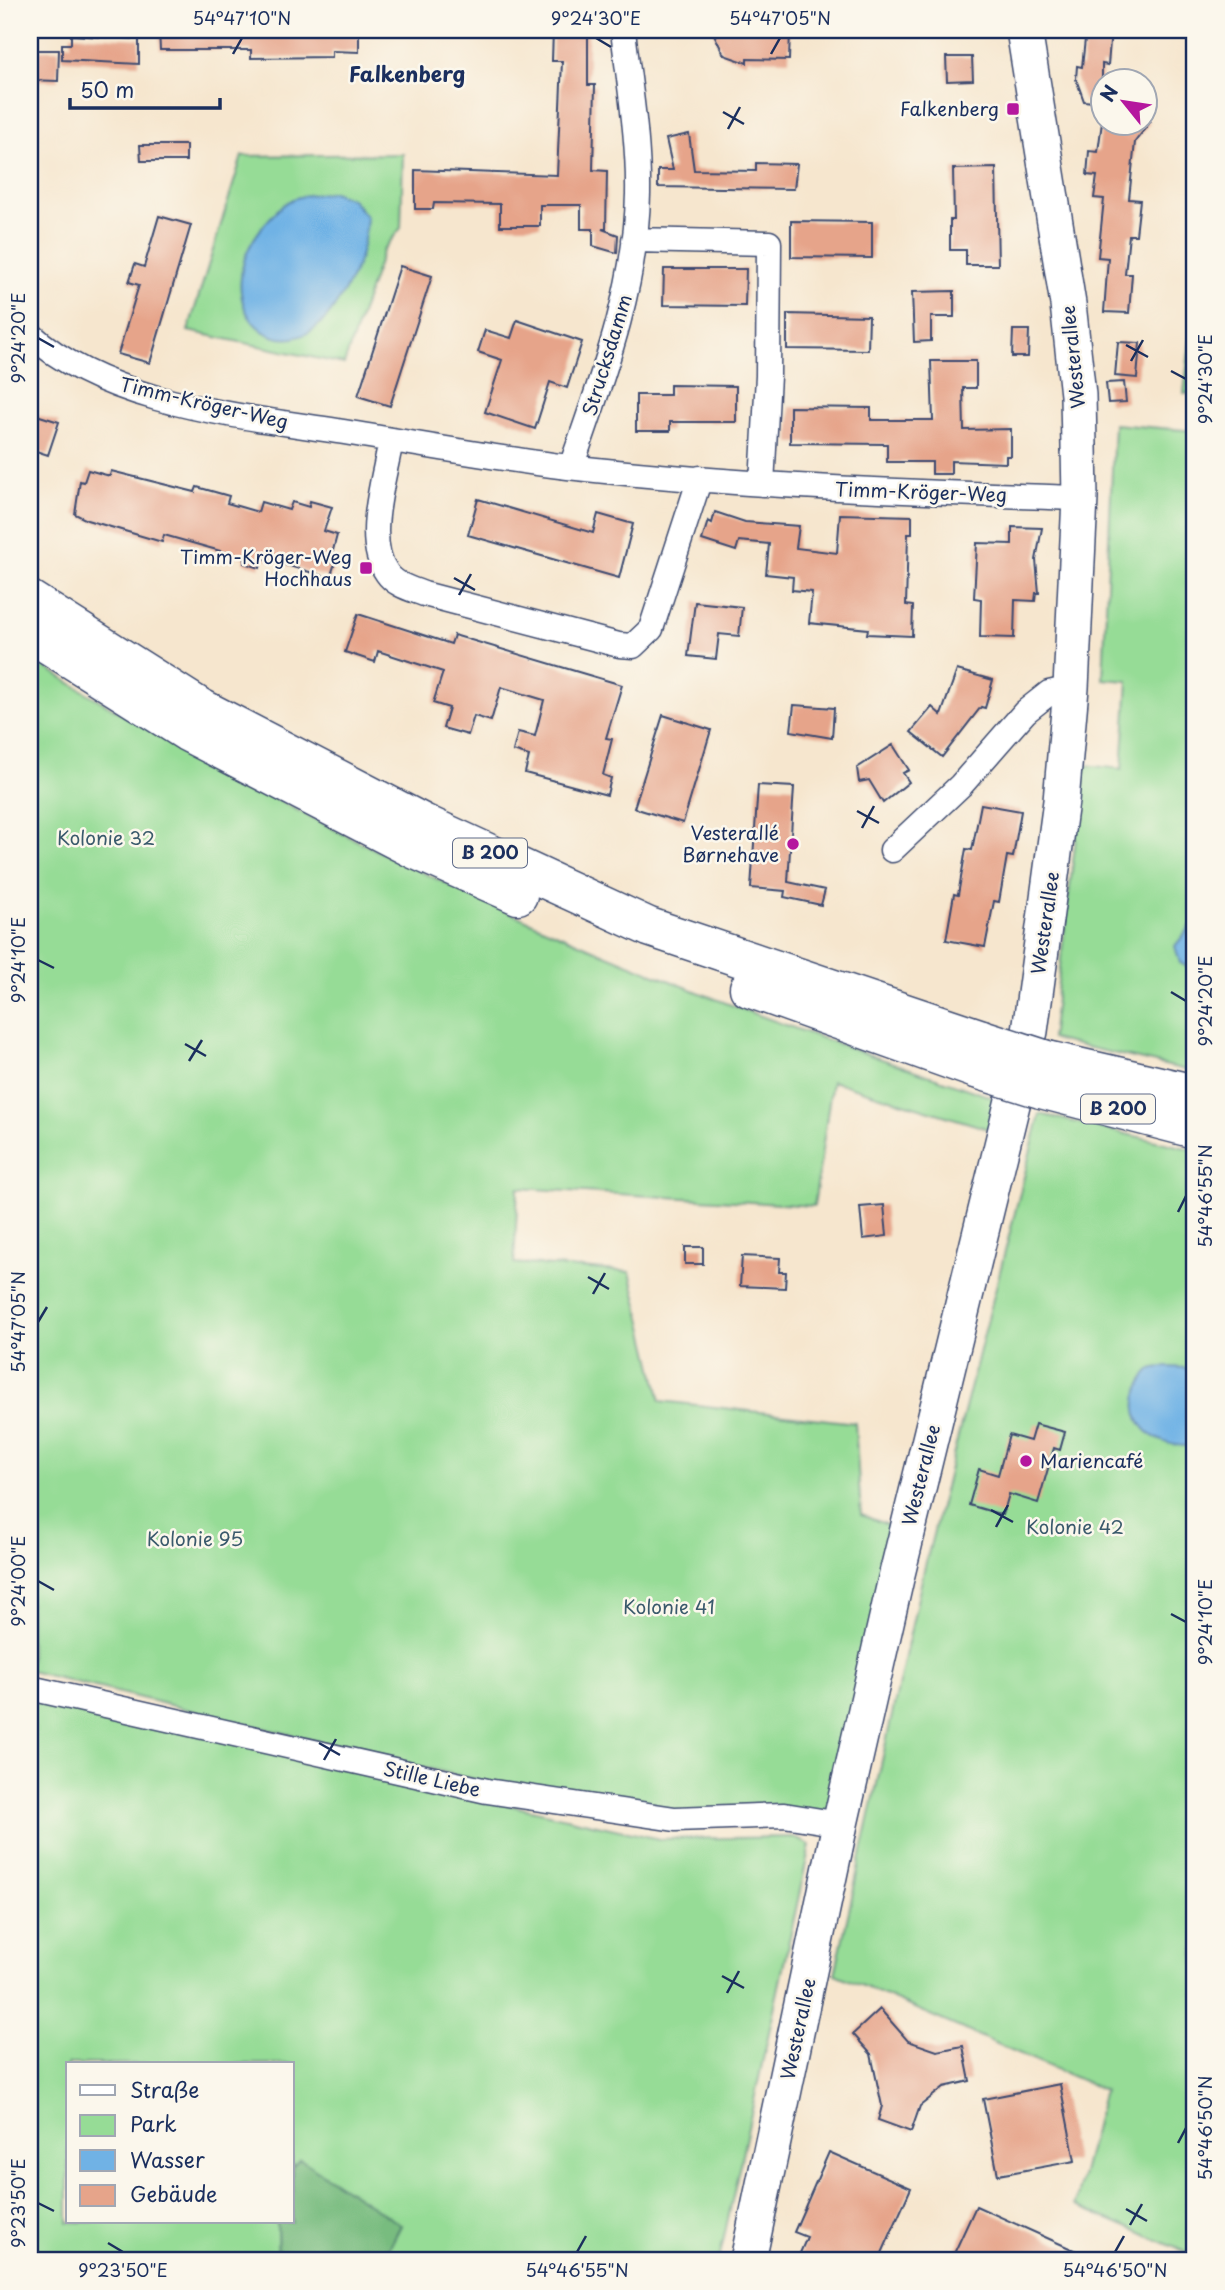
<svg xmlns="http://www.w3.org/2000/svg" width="1225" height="2290" viewBox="0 0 1225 2290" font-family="'Playpen Sans',sans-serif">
<rect width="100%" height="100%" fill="#fbf7ec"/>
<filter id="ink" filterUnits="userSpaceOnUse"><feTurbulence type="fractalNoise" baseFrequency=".0143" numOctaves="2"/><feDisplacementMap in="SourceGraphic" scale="14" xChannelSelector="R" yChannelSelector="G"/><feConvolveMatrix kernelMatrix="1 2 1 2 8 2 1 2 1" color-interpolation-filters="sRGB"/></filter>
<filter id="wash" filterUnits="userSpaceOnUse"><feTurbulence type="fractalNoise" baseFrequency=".00686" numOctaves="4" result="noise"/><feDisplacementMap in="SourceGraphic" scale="28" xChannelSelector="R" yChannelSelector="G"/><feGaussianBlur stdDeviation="1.57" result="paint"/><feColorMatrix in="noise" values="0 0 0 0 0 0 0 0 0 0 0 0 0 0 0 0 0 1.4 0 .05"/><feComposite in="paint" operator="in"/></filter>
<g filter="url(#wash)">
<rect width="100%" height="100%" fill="#f6e6ce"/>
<path fill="#96dc96" stroke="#58867a" stroke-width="2" d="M403,154L401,228L383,250L344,364L188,331L242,156Z
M1195,301V394L1184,393Z
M1114,424L1195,431V1072L1051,1039L1085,765L1122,769L1128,681L1103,679Z
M30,658C245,793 476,905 713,998C808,1035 906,1067 1002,1101L995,1131L832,1081L814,1206L518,1188L514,1263L630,1272L661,1401L855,1423L861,1515L891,1526L837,1817L672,1813L480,1781L30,1671Z
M1040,1114L1195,1150V2256L1075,2205L1104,2090L835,1974L924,1570Z
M30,1697L659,1839L793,1837L810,1845L719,2260H383L401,2225L300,2160L292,2167V2064H68V2222H277L278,2260H30Z"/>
<path fill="#78bc7f" stroke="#4a766e" stroke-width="2" d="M300,2159L401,2225L383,2260H278L277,2222H292V2167Z"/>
<path fill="#70b2e5" stroke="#4670a2" stroke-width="2" d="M333,192L352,199L367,217C364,255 356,274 335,306C284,385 199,305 264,225C272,216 284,201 296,198C308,194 321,194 333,192Z
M1192,925H1195L1194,970L1180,963L1175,946Z
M1169,1367L1186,1368L1195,1374V1439L1190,1446C1152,1447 1122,1419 1142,1382C1144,1377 1147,1371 1152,1369C1156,1367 1164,1367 1169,1367Z"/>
<g id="blocks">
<path fill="#e6a48a" d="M159,30H359V52L332,51V57L251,58V50H160Z
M553,30H583V34H588V85H595L593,170L607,171L606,229H602L618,235L617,253L593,246V229H581V205H540V226H500V204L434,203L433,209H415V170L557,175L562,61H552Z
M712,30H790L789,60L747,59V63L724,55Z
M1086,30H1111L1108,65L1102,64V103L1084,101L1076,79L1077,66L1082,67Z
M71,35L139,39V64L62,60V44H71Z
M30,50H59L58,81L30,80Z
M946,57H972L973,80L947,81Z
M1102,122H1150L1135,142L1129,199L1140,200L1136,235H1129L1125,274H1132L1129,313L1104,312L1108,258L1098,257L1104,199L1094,198L1097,176L1087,175L1089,151L1098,152Z
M689,134L694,170L756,171V163L797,164L794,189L658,187V170H673L666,139Z
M140,145H186V161H141Z
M996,168L998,265H966V250H950V220H954L953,169Z
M159,216L191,225L150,363L118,354L139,285L129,282L135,264L144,267Z
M791,221L872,222V258L791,257Z
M400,266L432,276L390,406L358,396Z
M664,269H746L745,306L663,305Z
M954,291V317H931V341L914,342L912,292Z
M787,314L869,316L868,350L787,349Z
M517,320L582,342L567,388L550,382L535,429L485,412L502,360L478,352L485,330L511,338Z
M1013,330H1029L1028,357H1012Z
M1118,342L1140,343L1137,378L1115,376Z
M931,361H976V388H963L964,430L1011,429V456H1006V463L951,461V474H932V462H887V444L790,443V407L871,408V420H933Z
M1124,382L1126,402L1108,403L1106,383Z
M670,385L736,386V422H670V431H636V395H670Z
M30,413L59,422L48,455L30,449Z
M88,470L110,476L111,471L195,492L197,487L229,496L227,503L258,512L261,502L289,510L292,502L309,507L310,501L332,507L324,531L337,535L330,562L335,563L330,578L262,558L260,568L244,563L245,558L164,535L162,542L87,520L75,514L80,481L84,482Z
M478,499L593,533L598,514L633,524L619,578L468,535Z
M715,512L745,522L799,526L796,548L837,553L840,514L912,516V534H908L906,605L913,606L912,636L867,634L868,629L809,623L812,592L792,590L793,577L766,574L769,544L739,541L736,551L702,540L708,521L712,523Z
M1012,527L1042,528L1036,560L1039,593H1036L1035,601L1015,600L1014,638L980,637L981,599L974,598L977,543L1012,544Z
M695,602L742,607L739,636L719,634L716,659L688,656Z
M358,614L451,644L454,635L622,685L606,738L612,739L603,775L611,778L607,795L525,773L529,756L513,751L518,732L535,736L544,700L501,687L491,721L474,716L468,735L443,728L449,708L433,703L443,672L378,651L375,662L345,652Z
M957,670L993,680L985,708L981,707L942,757L911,732L932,707L941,715Z
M794,705L834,708L832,738L791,731Z
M663,715L711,730L683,823L634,808Z
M893,745L909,770L903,773L909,782L883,803L869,780L859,782L857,768Z
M758,785L794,787L788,882L825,890L821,905L784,897L785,891L751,888Z
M981,804L1021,811L1013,857L1007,856L999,902L994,901L985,947L946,940L954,894L958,895L966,849L972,850Z
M884,1205L887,1236L863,1239L860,1207Z
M685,1247H703V1264H685Z
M742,1256L780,1258L779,1272H786L785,1288L740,1286Z
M1035,1424L1065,1432L1060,1450L1054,1448L1038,1503L1009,1494L1003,1515L969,1505L979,1469L998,1475L1009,1435L1030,1441Z
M880,2009L908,2041L937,2051L963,2046L970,2081L944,2087L920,2106L911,2132L878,2120L882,2106L871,2054L853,2034Z
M1060,2084L1075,2161L998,2175L983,2099Z
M829,2152L911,2188L879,2260H797L807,2237L794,2232Z
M976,2206L1096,2260H951Z"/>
</g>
</g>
<g filter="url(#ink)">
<use href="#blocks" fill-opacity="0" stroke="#3c4a6f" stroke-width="2"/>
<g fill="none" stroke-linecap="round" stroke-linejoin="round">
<defs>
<path id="street" d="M634,240L769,243L768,376L762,484
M30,334C107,405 244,416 344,432C419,444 493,458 568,467C738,486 909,492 1080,498
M391,440C385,477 363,541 387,573C395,585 411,589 424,594L619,645L633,646L651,629L700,478
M571,467C602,378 636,289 638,194C639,139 629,84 623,30
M892,850L961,785L1025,712L1049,693L1071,688
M30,1688L487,1791L675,1819L784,1815L840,1824"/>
<path id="secondary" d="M748,2260L840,1824L897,1574L1030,1031L1061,801L1071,688L1080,498L1078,395L1068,304L1024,30"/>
<path id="highway" d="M30,600L199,707L423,823L649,927L982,1039
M30,633L187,732L416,850L518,895
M749,988L976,1069
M1047,1060L1195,1094
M1041,1089L1195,1129"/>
</defs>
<use href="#street" stroke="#3c4a6f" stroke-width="27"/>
<use href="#secondary" stroke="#3c4a6f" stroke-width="38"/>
<use href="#highway" stroke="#3c4a6f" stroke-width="41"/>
<use href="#street" stroke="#fff" stroke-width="24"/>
<use href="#secondary" stroke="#fff" stroke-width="35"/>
<use href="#highway" stroke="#fff" stroke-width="38"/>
<defs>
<path id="highway-bridge" d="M982,1039L1047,1060
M976,1069L1041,1089"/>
</defs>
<use href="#highway-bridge" stroke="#3c4a6f" stroke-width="41" stroke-linecap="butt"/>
<use href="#highway-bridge" stroke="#fff" stroke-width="38"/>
</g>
</g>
<path fill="none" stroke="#1b2f5e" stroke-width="2.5" d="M596,38L611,47M233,54L242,38M771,54L780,38M723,112L744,124M728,129L740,107M38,338L54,347M1126,345L1148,357M1131,361L1143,340M1171,371L1186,379M454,578L475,590M459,595L471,574M857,811L879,823M862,828L874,806M38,960L54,968M1171,992L1186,1001M185,1044L206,1056M189,1061L202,1040M1178,1212L1186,1196M588,1277L609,1289M593,1294L605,1273M38,1322L47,1307M991,1510L1013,1522M996,1527L1008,1505M38,1581L54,1590M1171,1614L1186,1622M319,1743L340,1755M324,1760L336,1739M722,1976L744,1988M727,1993L739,1971M1178,2143L1186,2128M38,2203L54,2211M1126,2209L1147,2221M1130,2225L1142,2204M108,2243L123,2252M577,2252L586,2236M1115,2252L1124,2236"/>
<g fill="#b5179e" stroke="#fbf7ec" stroke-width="2.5">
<rect x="1006" y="102" width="14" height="14" rx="3.5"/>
<rect x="359" y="561" width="14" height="14" rx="3.5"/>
<circle cx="793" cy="844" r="7"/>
<circle cx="1026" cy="1461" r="7"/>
</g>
<g text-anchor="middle" stroke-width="5" stroke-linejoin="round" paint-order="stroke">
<g fill="#fbf7ec" stroke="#5e6b89" stroke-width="2">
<rect x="453" y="838.5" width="74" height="29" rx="5"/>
<rect x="1081" y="1094.5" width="74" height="29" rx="5"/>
</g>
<g font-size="18" font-weight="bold" fill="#1b2f5e">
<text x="490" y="859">B 200</text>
<text x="1118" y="1115">B 200</text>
</g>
<g font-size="19" fill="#1b2f5e" stroke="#fbf7ec" text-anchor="end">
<text x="999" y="116">Falkenberg</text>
<text x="352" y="564">Timm-Kröger-Weg<tspan x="352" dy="22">Hochhaus</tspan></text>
<text x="779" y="840">Vesterallé<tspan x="779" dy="22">Børnehave</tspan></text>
<text x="1040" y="1468" text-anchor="start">Mariencafé</text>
</g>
<g font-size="19" fill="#1b2f5e" stroke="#fbf7ec">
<text transform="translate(607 355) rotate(-73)" y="7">Strucksdamm</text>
<text transform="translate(1073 357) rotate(-96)" y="7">Westerallee</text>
<text transform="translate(204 403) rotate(13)" y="7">Timm-Kröger-Weg</text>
<text transform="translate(921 492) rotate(2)" y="7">Timm-Kröger-Weg</text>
<text transform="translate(1045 923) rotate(-82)" y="7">Westerallee</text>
<text transform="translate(921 1475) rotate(-76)" y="7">Westerallee</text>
<text transform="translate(432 1779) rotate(13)" y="7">Stille Liebe</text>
<text transform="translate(798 2029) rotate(-78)" y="7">Westerallee</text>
</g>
<g font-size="19" fill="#3a5a6c" stroke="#fbf7ec">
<text x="106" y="845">Kolonie 32</text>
<text x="1075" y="1534">Kolonie 42</text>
<text x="195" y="1546">Kolonie 95</text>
<text x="669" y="1614">Kolonie 41</text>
</g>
<g font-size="21" font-weight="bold" fill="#1b2f5e" stroke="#fbf7ec">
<text x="407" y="82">Falkenberg</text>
</g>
</g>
<rect width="1225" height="2290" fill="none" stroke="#fbf7ec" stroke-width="77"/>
<rect x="66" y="2062" width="228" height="161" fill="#fbf7ec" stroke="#a1a7b3" stroke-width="2"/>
<rect x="80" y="2085" width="35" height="10" fill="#ffffff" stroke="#a1a7b3" stroke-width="2"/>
<text x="130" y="2098" font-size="21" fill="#1b2f5e">Straße</text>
<rect x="80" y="2115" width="35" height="21" fill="#96dc96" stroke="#a1a7b3" stroke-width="2"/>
<text x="130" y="2132" font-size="21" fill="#1b2f5e">Park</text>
<rect x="80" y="2150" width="35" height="21" fill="#70b2e5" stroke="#a1a7b3" stroke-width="2"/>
<text x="130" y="2168" font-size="21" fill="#1b2f5e">Wasser</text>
<rect x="80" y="2185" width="35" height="21" fill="#e6a48a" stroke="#a1a7b3" stroke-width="2"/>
<text x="130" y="2202" font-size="21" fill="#1b2f5e">Gebäude</text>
<g transform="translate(1124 102) rotate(300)"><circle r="33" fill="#fbf7ec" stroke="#a1a7b3" stroke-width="2"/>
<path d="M0-5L12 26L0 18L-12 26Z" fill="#b5179e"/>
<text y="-10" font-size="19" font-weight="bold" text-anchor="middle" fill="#1b2f5e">N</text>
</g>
<path d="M70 98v10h150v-10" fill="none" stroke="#1b2f5e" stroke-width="3.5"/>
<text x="80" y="98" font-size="21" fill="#1b2f5e" stroke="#fbf7ec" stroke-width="5" paint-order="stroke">50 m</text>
<rect x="38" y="38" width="1148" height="2214" fill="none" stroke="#1b2f5e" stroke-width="2.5"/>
<g font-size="18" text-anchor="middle" fill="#1b2f5e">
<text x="242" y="25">54°47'10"N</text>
<text x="596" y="25">9°24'30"E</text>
<text x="780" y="25">54°47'05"N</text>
<text transform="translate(19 338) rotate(-90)" y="6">9°24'20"E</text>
<text transform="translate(1206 379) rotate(-90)" y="6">9°24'30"E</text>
<text transform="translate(19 960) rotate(-90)" y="6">9°24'10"E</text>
<text transform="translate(1206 1001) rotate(-90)" y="6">9°24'20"E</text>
<text transform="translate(1206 1196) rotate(-90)" y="6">54°46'55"N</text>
<text transform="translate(19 1322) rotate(-90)" y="6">54°47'05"N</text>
<text transform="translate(19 1581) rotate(-90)" y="6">9°24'00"E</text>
<text transform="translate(1206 1622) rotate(-90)" y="6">9°24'10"E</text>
<text transform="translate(1206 2128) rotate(-90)" y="6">54°46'50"N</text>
<text transform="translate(19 2203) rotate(-90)" y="6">9°23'50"E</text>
<text x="123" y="2277">9°23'50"E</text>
<text x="577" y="2277">54°46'55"N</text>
<text x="1115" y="2277">54°46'50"N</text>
</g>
</svg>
